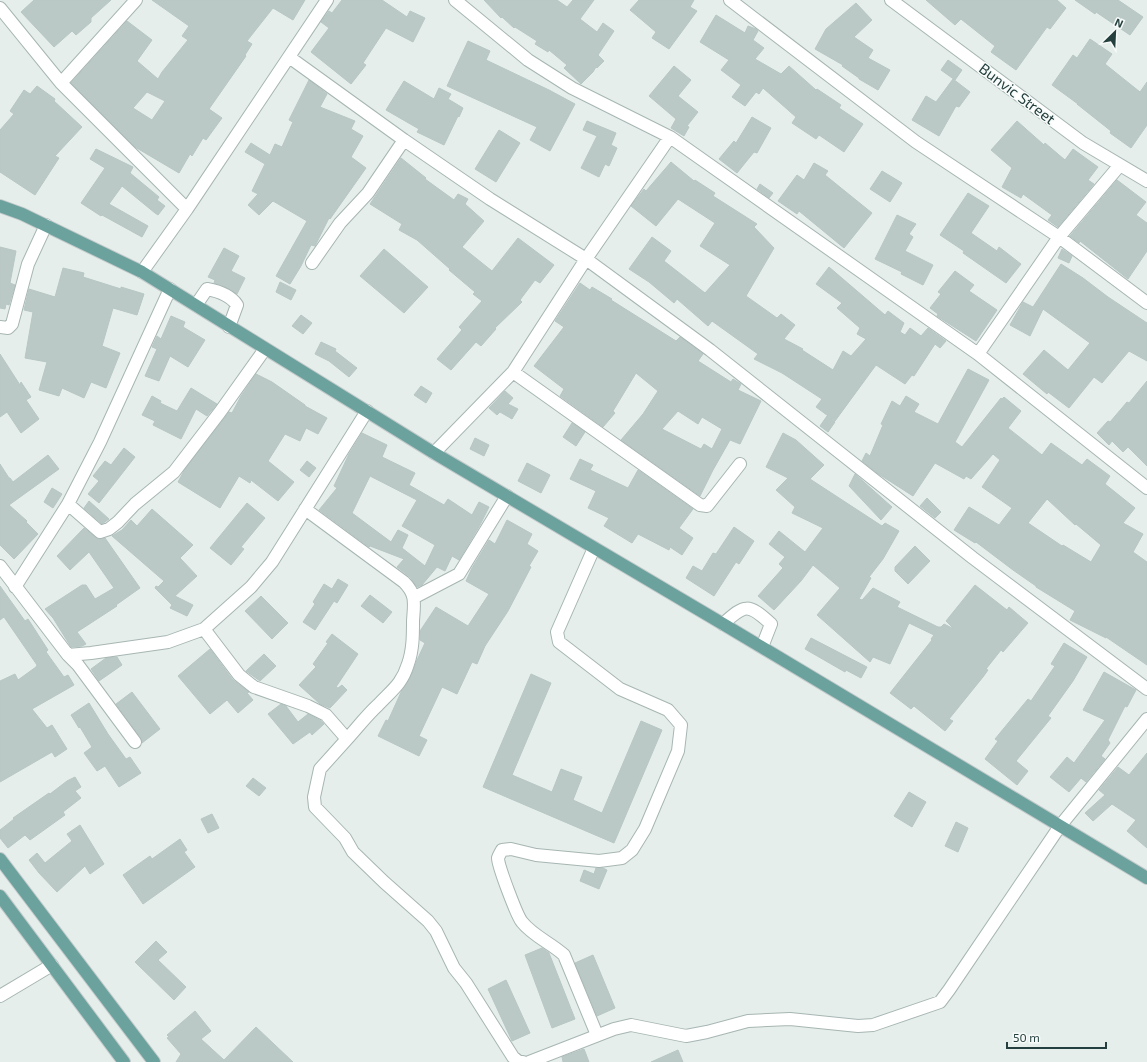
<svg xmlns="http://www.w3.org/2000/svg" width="1147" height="1062" viewBox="0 0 1147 1062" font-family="'Exo 2',sans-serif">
<rect width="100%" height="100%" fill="#e5eeeb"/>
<path fill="#bac9c5" stroke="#b7c7c4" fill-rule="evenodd" d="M34,0H111L91,18V22L76,35L72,31L54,47L21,12Z
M152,0H305L293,20L273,8L247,41L252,44L245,55L246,56L209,109L222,118L206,140L203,138L192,156L190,154L179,173L135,147L71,83L127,21L152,40L137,61L158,79L162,72L188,40L182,36L189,26ZM147,92L165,101L152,120L133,108Z
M342,0H382L407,17L410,11L425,18L413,42L386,28L363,63L366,65L351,84L311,52L329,28L321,22L329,11L332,13Z
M484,0H557L567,7L573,0H594L580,19L597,32L603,23L614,31L598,55L604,61L597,68L596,67L593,72L581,84L564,68L567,65L549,50L548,52L535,44L537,41L515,27L514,28L502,17L501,18Z
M639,0H694L690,7L697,11L669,49L652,38L656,32L630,10Z
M926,0H1057L1066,8L1050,29L1047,27L1016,70L991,52L995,46L961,19L955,25Z
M1075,0H1118L1143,17L1130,35L1096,12L1095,14Z
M856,3L872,20L854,37L873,50L868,58L890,70L878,90L859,79V78L842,66L843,65L815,49L826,29Z
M716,15L745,33L748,26L756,29L758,31L753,40L764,48L755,59L781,74L789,66L816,90L817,89L841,105L839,108L863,124L844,152L819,135L816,139L792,123L796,117L763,88L759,94L756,92L745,106L732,97L741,85L721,70L729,60L700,42Z
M1090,39L1112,54L1105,64L1140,92L1147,82V125L1131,148L1110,133L1111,131L1077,104H1078L1052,85L1073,55L1077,58Z
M468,41L490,51L486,60L549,90L575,104L550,151L530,140L537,127L447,86Z
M948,60L962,70L955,80L941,70Z
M674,66L691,80L678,96L698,112L687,126L689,127L684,136L671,128L676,119L649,96Z
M953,79L970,92L959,107L956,106L939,136L912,120L926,96L936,102Z
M309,80L327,94L320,107L355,121L351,129L363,136L351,157L366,168L330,219L329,218L315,246L311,245L301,266L290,284L276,276L307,221L273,201L259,215L248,205L258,194L252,191L265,164L245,152L251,143L270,155L275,144L282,147L293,122L289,120Z
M404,81L434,99L439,88L451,94L448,99L463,108L459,117L458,116L444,145L417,132L419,129L386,110Z
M37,86L55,99L54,101L82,127L55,156L59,158L35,195L0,172V130L14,114L10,111L24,90L30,94Z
M752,117L771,128L757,153L754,152L737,173L719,159L734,141L736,143Z
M587,121L616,133L611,145L617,148L609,166L605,164L599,177L581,168L597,136L583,130Z
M1017,121L1044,145L1045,143L1065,160L1073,149L1098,167L1088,180L1094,184L1058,227L1048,220L1052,215L1023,194L1021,198L1002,187L1012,168L991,150Z
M499,130L520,143L496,182L475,169Z
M96,149L133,167L130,173L159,197L157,200L165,206L158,215L155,213L122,186L109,204L148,226L142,237L102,215L101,216L81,203L105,168L90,159Z
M401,158L426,178L425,179L454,200L458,194L468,199L465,204L484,221L462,247L492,271L518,238L554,265L540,283L535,280L520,300L522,302L495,328L496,329L481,346L476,342L451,370L437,359L462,330L459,327L482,301L473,294L475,292L449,270L450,269L417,240L399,230L402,224L370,204Z
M671,162L694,181L695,180L715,193L713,196L757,224L754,227L774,248L746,296L777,318L781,314L795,325L784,339L803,349L802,350L833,370L843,351L851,356L866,339L857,334L860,328L837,308L842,303L816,284L829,267L885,315L888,311L904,323L900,332L905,335L910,328L921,336L928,328L946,341L940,348L935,344L914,376L912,375L905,384L876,365L835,421L816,407L822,399L782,373L754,359L758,354L712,321L708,326L677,299L674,303L649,282L629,269L652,237L671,251L664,261L705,293L730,265L700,246L715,223L678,199L656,226L631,206L644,189L646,191Z
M814,163L828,171L825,175L872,213L844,248L799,211L797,214L778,201L797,175L804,180Z
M882,171L902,183L890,202L870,189Z
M1117,180L1146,202L1136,215L1147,223V251L1128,279L1080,241L1079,243L1070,236Z
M760,184L773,193L769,198L757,189Z
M968,193L989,206L971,233L997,251L999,247L1021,264L1006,283L963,253L964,251L940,235Z
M897,215L916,224L909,234L913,237L905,251L933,265L923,285L901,274L902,272L875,259Z
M0,247L16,251L10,283L15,285L9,305L6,304L5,309L0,308Z
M224,248L239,256L231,271L245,278L237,294L227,288L214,283L215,280L208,277Z
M384,249L428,287L404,313L360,276Z
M1062,249L1072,256L1069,263L1058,258Z
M1061,264L1083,278L1108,297L1147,323V361L1129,351L1102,383L1094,377L1069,408L1048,392L1047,394L1023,374L1044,350L1068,370L1090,343L1043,309L1030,336L1010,325L1023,302L1033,307Z
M63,268L84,273L83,277L121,289V287L144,294L137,315L113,308L102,346L120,353L106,388L91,382L84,398L62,388L59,396L39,390L47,362L25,358L33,312L24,310L29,289L55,297Z
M955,271L974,285L969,291L997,310L976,341L937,316L938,314L930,308L941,294L938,292Z
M280,282L296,290L291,300L276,292Z
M580,283L590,290L592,287L612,299L611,300L676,341L680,337L703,354L698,361L731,382L733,379L741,384L738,390L761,401L740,444L730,440L713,470L700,496L621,440L643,414L658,391L636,373L613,411L615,413L603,427L560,396L564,389L534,366L564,327L555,321ZM678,411L698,424L702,417L722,429L712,449L704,444L701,449L662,429Z
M301,315L312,323L303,334L292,326Z
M171,316L185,322L183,327L205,340L188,367L170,356L159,381L145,376L157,349L152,347L157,336L161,339Z
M321,342L336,349L335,351L357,368L349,377L329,361L315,354Z
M0,354L20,385L21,382L31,397L26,400L39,419L21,433L7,412L0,417Z
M968,369L989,380L955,442L962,447L1001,398L1002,399L1004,397L1021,411L1008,428L1042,455L1051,443L1082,465L1087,459L1110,476L1105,484L1135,508L1123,523L1143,534L1133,552L1147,562V665L1106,637V638L1070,620L1075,611L1036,587V586L1013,570L976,542L975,543L954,530L969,507L999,525L1012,508L982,487L1000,460L993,454L971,479L966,476L964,479L935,463L913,496L877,473L862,461L866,453L870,456L883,425L881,424L892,401L900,406L906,396L919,404L914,412L938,424ZM1047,499L1075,525L1076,524L1101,545L1091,562L1063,545L1062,546L1028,523Z
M256,374L272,382L305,405V406L327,418L318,434L306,428L300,441L285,434L268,461L294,482L278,501L251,480L250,483L239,476L220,508L178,482L185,469L229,412L232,413L241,396Z
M1147,381V466L1128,447L1123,452L1112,441L1109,445L1097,433L1108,421L1110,422L1127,402L1129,403Z
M421,386L432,393L426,403L414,395Z
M191,388L217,404L207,416L196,409L181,439L153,425L155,421L142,415L152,396L161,401L160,403L177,411Z
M505,391L513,398L508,404L518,409L512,419L500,412L497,415L489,408Z
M827,416L835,422L828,432L820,426Z
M572,423L585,432L576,446L563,437Z
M362,433L387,445L382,457L415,473L409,485L444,505L448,499L472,515L479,502L489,507L480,525L459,560L452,556L445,571L437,567L422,585L417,587L410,577L397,567L404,559L370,546L369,547L319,510L337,488L334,486L349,454ZM370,476L417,500L402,526L435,545L425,566L402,548L408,535L398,530L391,542L352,513Z
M783,433L796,440L824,465L810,479L882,526L885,523L899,531L883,559L869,577L871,578L859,599L862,600L873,588L900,602L897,607L938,627H941L944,624L954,629L946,621L975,585L1007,610L1009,607L1028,623L1003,652L1001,650L986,669L988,670L983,677L949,719L953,721L945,731L914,706L911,709L890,693L932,640L931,639L934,635L909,623L890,664L873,657L870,662L817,615L840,588L813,565L801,581L774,610L758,596L783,568L779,564L785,557L769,544L779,531L805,552L823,528L792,513L795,507L776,490L788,478L766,467Z
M475,438L489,445L484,456L470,449Z
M124,448L135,457L99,503L88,494L99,481L93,476L105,461L111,465Z
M48,455L59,469L9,505L27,521L26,522L38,534L14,559L0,545V464L9,478H10L13,482Z
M580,459L593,465L590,470L628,488L638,470L693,509L679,528L693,538L682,555L670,547L669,550L638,534L632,543L604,526L609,518L588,508L596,491L570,479Z
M307,461L316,468L309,477L300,470Z
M527,463L550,475L541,493L518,481Z
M855,474L892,507L881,520L849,486Z
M52,488L62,494L53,508L44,502Z
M927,498L941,512L935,518L920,506Z
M89,501L109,519L102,524L84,508Z
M247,503L265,518L241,547L244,549L231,565L210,548Z
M152,509L193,545L180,558L197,576L175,596L193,605L187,616L170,608L172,605L155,588L156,586L158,587L164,581L112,536L122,530L131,520L137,526Z
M507,520L532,534L527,544L538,551L529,566L531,567L508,611L485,646L477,664L472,662L457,694L442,687L419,736L427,740L419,756L378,736L386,720L388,721L402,690L412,674L417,660L425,643L420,640V631L436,607L468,626L489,594L466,581L472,568L489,540L495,544Z
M734,527L754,541L739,564L736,562L714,596L686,578L693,566L702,571L713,553L716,554Z
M84,528L98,539L105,538L140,588L116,605L117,606L77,632L86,644L82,646L71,647L53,618L45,609L82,585H86L95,599L114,588L89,552L70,570L57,556Z
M915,546L930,561L908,584L895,571V567Z
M338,579L348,585L337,603L334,601L315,630L303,622L315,604L313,602L324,584L332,589Z
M0,586L25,621L28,619L48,650L46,652L64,677L68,675L74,685L32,709L47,728L52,725L67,749L55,757L52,752L0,782V681L15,674L18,680L36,667L37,665L4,617L0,620Z
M370,595L392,612L383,623L361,606Z
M261,596L288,623L272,639L245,611Z
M332,634L358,654L336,687L338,688L342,685L347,690L330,708L320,704L299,685L316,667L313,664L328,643L326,642Z
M811,638L867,667L861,678L846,670L845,672L805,649Z
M1064,643L1087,657L1073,681L1048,716L1051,718L1016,761L1028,771L1017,785L985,759L998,741L995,739L1028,699L1031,701L1055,666L1051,664Z
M210,649L233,680L249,692L247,693L253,700L238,713L227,700L210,714L178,676Z
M264,654L276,666L260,681L246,671Z
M117,657L122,665L99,681L91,669L106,658Z
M1104,672L1136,690L1127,707L1125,706L1108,740L1110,743L1101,756L1105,759L1086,782L1081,778L1069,792L1050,777L1067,757L1074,763L1105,720L1083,710Z
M531,674L551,683L512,775L552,792L561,769L582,777L573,800L602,813L641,721L662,730L614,843L483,787Z
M132,692L160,729L142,743L141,738L116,704Z
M89,703L108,734L126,759L130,757L141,773L119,787L105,766L97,771L84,753L92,747L80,727L79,728L71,715Z
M281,704L286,706L298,722L308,714L321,721L324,724L312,735L310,732L293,744L268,714Z
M1147,753V848L1127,831L1136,820L1112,804L1093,821L1085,813L1105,795L1099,790L1118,767L1129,775Z
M75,777L81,787L75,791L81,798L63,812L65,815L30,840L25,835L8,848L0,838V830L14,819L13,818L49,793L50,794L67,781Z
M253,778L266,788L259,796L246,786Z
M909,792L926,802L912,827L894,816Z
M212,814L219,828L208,833L201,819Z
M956,822L968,828L958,852L945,846Z
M80,825L104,864L90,874L85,866L57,892L39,873L29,860L37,853L45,863L72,841L67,834Z
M180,839L187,850L184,852L195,867L143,904L123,875L150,856L152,859Z
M596,868H603L607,870L599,889L580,881L584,870L594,874Z
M156,941L167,952L158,960L186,987L174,1000L135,962Z
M542,948L549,953L575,1019L552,1028L525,955Z
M593,955L615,1008L597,1016L575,963Z
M506,980L530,1033L512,1041L488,989Z
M195,1011L211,1031L201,1039L224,1060L256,1027L293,1062H176L181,1054L167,1038L169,1037L167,1035Z
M584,1049L589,1062H563L562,1057Z
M678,1050L683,1062H651Z"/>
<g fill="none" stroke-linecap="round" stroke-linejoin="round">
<defs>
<path id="minor" d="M455,0L528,60L572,88L670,137L978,354L1147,488
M730,0L916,142L1059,237L1147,303
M891,0L1083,143L1147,181
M0,8L61,83L187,209
M289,57L404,140L490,199L586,259L710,350L973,558L1147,689
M61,83L136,0
M312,263L340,223L368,193L404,140
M142,272L187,209L327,0
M196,305L207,289C218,291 231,296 237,305L229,327
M0,327L8,328L12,324L28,264L46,225
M978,354L1059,237L1120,165
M513,372L700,505L707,506L740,464
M434,453L513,372L586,259L670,137
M68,504L100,532L109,529L118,522L135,504L174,472L220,412L265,349
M305,509L404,582C417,595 414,604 413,621C413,635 413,650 408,664C402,684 392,690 378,705C367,715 357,728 347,739
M594,548L557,632L559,642L620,689L668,710L681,725L678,751L645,829L632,850L622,858L599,861L536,855L511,849L502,850C501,852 499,855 498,858C498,866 517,916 522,922C533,936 551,943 564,955L597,1035
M0,566L68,655L78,665L135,742
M15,587L68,504L100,442L170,289
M415,597L459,574L507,496
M723,624C745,604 748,603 771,624L762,647
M204,629L239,675L254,687L308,706L326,715L347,739L320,769L314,797L315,807L345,838L353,852L384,882L428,921L436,931L454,968L466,983L513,1057L519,1062H523
M68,655L91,653L168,642L204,629L251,587L272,562L367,411
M0,996L52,965
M529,1062L614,1029L631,1025L686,1036L707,1032L748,1021L790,1019L858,1026L873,1025L940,1002L949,990L1060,826L1147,719"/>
<path id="major" d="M0,206L22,214L142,272L434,453L723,624L1147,878
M0,859L154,1062
M0,896L124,1062"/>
</defs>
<use href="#minor" stroke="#a7b6b3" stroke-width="14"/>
<use href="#major" stroke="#c2c9c9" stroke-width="14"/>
<use href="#minor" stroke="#fff" stroke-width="12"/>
<use href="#major" stroke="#6ba29e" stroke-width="12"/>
</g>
<g text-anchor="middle" stroke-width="3" stroke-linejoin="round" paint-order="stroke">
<g font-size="15" fill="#243f3d" stroke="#f6faf9">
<text transform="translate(1017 94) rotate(37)" y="5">Bunvic Street</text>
</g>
</g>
<g transform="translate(1115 32) rotate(24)" stroke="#f6faf9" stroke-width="3" paint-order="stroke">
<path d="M0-3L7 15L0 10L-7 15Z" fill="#243f3d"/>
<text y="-6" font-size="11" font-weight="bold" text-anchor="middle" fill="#243f3d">N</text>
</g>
<path d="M1007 1042v6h99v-6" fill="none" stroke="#243f3d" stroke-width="2"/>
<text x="1013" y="1042" font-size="12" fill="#243f3d" stroke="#f6faf9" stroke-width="3" paint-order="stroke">50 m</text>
</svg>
